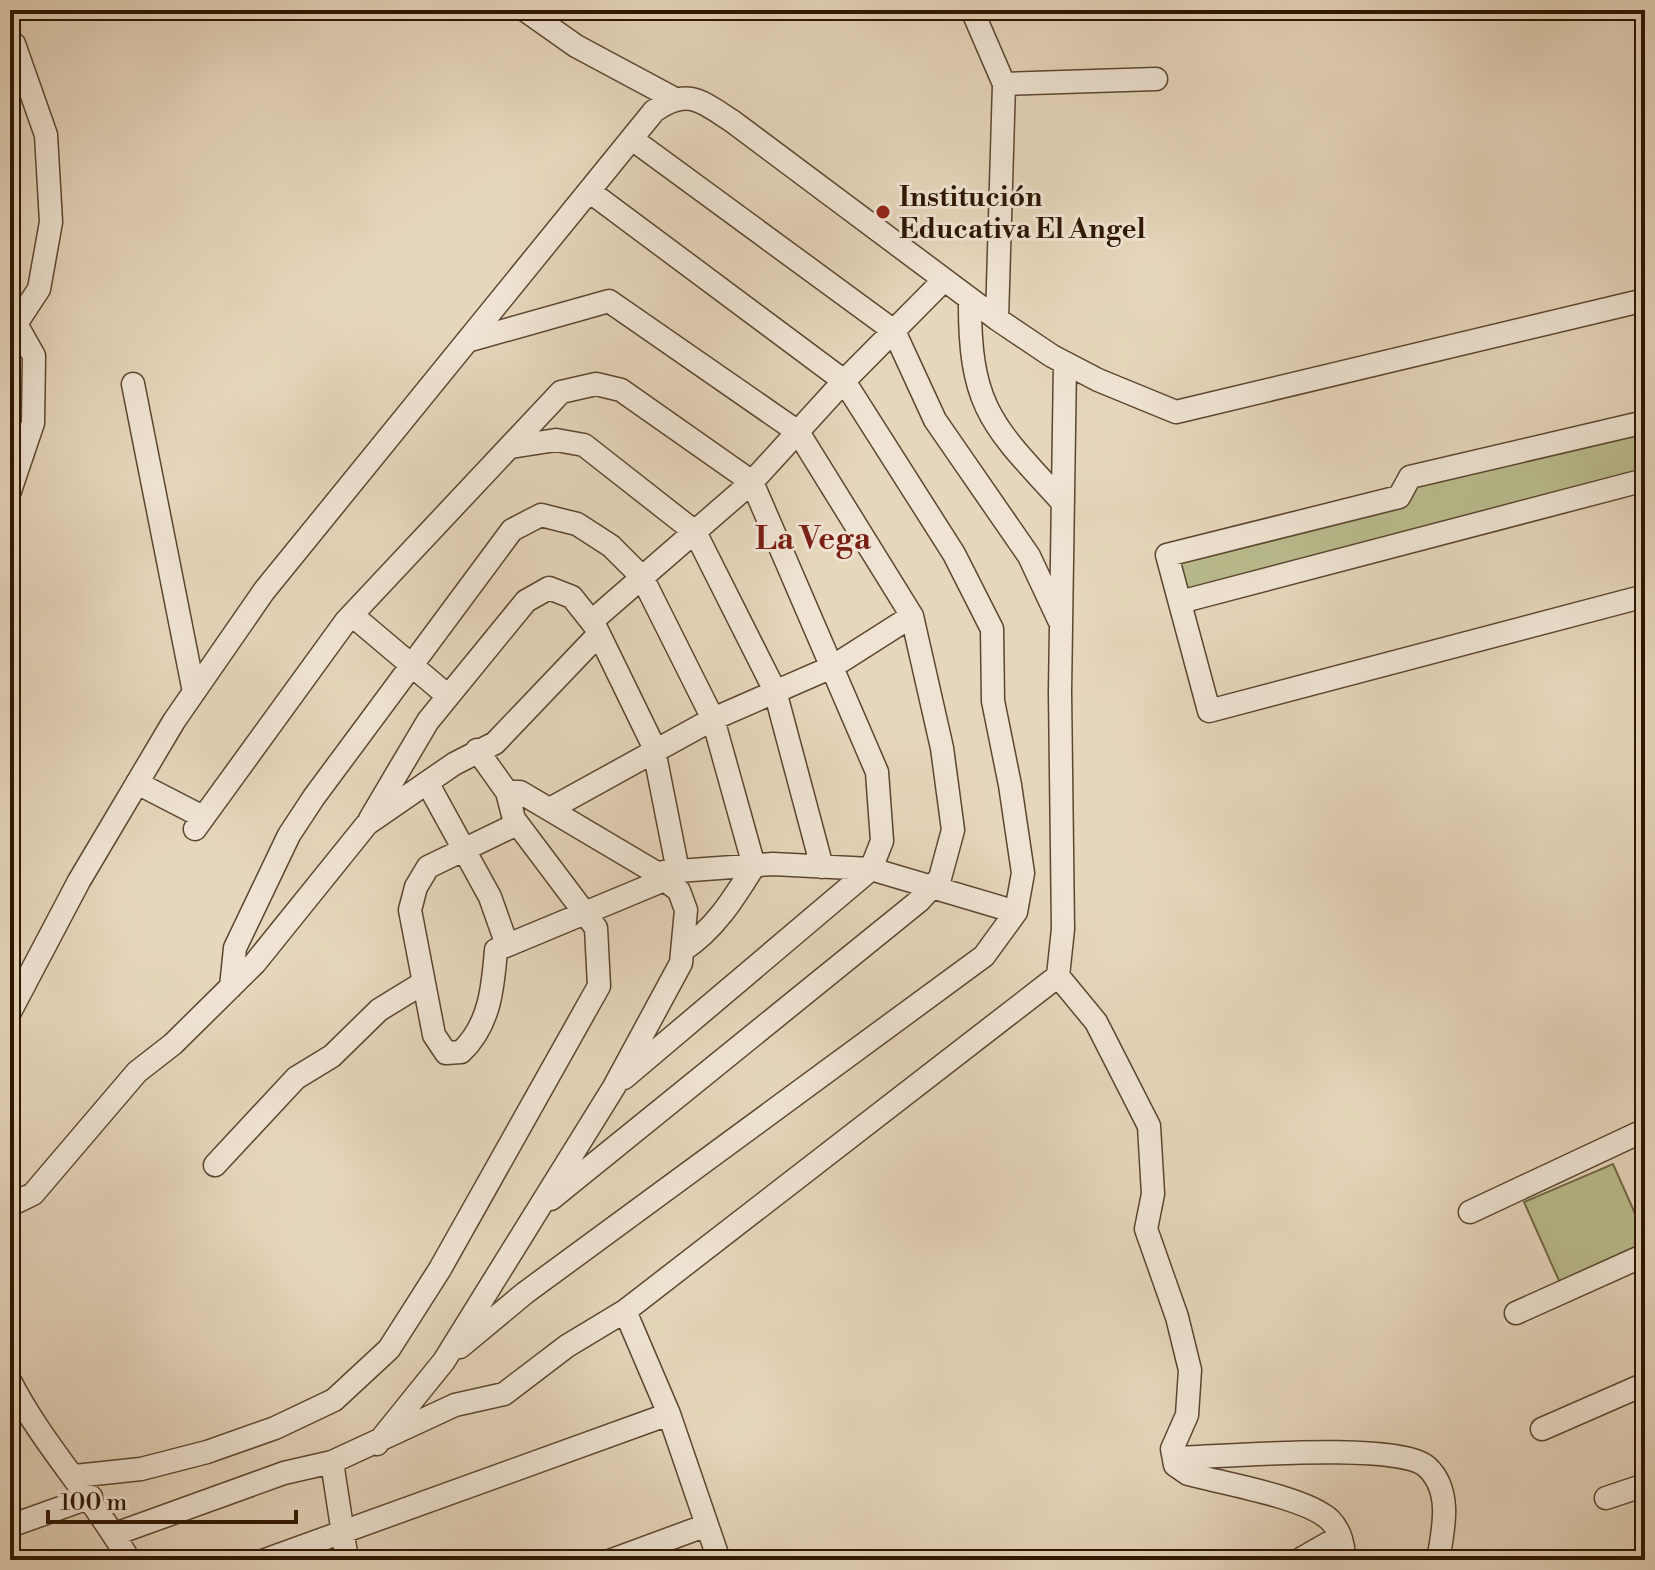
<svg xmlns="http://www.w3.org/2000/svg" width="1655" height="1570" viewBox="0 0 1655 1570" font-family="'Libre Bodoni',serif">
<rect width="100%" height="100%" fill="#e6d6bb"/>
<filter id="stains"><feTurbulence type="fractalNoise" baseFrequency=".0025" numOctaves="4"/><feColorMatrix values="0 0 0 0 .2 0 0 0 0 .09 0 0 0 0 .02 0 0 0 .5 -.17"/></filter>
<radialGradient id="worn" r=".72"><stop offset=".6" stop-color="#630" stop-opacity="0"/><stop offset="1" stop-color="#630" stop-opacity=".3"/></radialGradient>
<path fill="#b9bc8d" stroke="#746947" stroke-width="2" d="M1645,429V474L1184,595L1179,560L1415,483Z
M1613,1164L1645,1236V1246L1560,1283L1524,1202Z"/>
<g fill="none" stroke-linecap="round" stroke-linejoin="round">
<defs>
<path id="minor" d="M525,10L576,46L673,98
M972,10L1004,84L997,319
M1004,84L1156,79
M632,139L894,331L935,420L1029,556L1059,620
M970,299C969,409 993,426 1063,503
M467,341L609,301L798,432L912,616L942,748L953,830L940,878L919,901L551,1199
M133,384L194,692
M1645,422L1410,477L1399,497L1167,555L1209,711L1645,596
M511,447L556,440L584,445L695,532L775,691L822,867
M10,491L33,423L34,356L16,324L39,289L51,222L46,135L14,44
M1180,602L1645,480
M352,615L448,696
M592,621L752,482L844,381L944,280
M477,750L507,792
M137,783L203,817
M428,784L490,897L507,945
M550,809L713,719L832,667L912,616
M370,819L428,721L526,601L549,588L572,597L595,626L653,745L678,871
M517,824L428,867L416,887L410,910L434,1035L446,1053L461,1052C490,1025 493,987 496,950L664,880
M195,829L346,621L561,392L596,384L621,390L752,482L877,772L882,841L871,869L624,1078
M664,872L773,864L871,869L1016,912
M1058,976L1096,1022L1149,1126L1153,1194L1146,1229L1177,1317L1190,1370L1187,1415L1172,1449L1175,1465L1188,1474C1221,1483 1306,1497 1330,1520C1340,1530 1345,1547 1343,1560
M231,987L235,948L289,835L314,797L512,530L541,515L577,524L611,546L642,577L713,719L754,866C734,898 715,929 683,950
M10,1012L79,881L174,721L264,591L654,111C687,87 701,101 732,121L997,319L1052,356L1098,380L1176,412L1645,300
M215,1165L296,1078L332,1056L379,1010L423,983
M10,1205L33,1194L137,1072L173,1044L255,963L367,824L454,764L495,743L599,634
M1470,1212L1645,1130
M1516,1313L1645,1255
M460,1347L525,1293L984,956L1016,912L1023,873L1010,785L993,701L992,629L954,554L844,381L589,191
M10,1381C42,1444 94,1498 129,1560
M1542,1429L1645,1384
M1174,1458C1220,1457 1399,1441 1427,1467C1453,1491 1443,1531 1438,1560
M332,1462L347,1560
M75,1476L141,1469L207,1452L275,1428L334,1400L389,1349L440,1269L599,986L596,928L514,819L507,792H520L655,872L679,891L686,910L681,963L614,1087L444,1361L377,1444
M1606,1498L1645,1485
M10,1526L91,1497
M115,1534L284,1473L332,1462L455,1405L504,1394L567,1346L625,1311
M265,1560L669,1414
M612,1560L707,1525
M719,1560L669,1414L625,1311L1058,976L1063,929L1060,692L1065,363
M1299,1560L1339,1537"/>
</defs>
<use href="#minor" stroke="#5c4630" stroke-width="25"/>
<use href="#minor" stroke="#efe4d3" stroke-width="22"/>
</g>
<circle fill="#8f2418" stroke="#efe4d3" stroke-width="3" cx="883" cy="212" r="8"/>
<g text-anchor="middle" stroke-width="6" stroke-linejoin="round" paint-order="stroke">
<g font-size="28" font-weight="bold" fill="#2e1601" stroke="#efe4d3" text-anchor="start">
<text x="899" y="206">Institución<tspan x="899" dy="32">Educativa El Angel</tspan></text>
</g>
<g font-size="32" font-weight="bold" fill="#7a1f14" stroke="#efe4d3">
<text x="813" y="549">La Vega</text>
</g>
</g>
<rect width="1655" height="1570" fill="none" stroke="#e6d6bb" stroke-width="40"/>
<rect x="12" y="12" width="1631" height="1546" fill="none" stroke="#2e1601" stroke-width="4"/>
<rect x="20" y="20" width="1615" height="1530" fill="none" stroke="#2e1601" stroke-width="2"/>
<path d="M48 1510v12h248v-12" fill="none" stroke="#2e1601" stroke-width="4"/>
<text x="60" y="1510" font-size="24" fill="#2e1601" stroke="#efe4d3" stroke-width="6" paint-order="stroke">100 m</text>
<rect width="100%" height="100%" filter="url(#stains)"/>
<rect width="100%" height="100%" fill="url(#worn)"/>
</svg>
